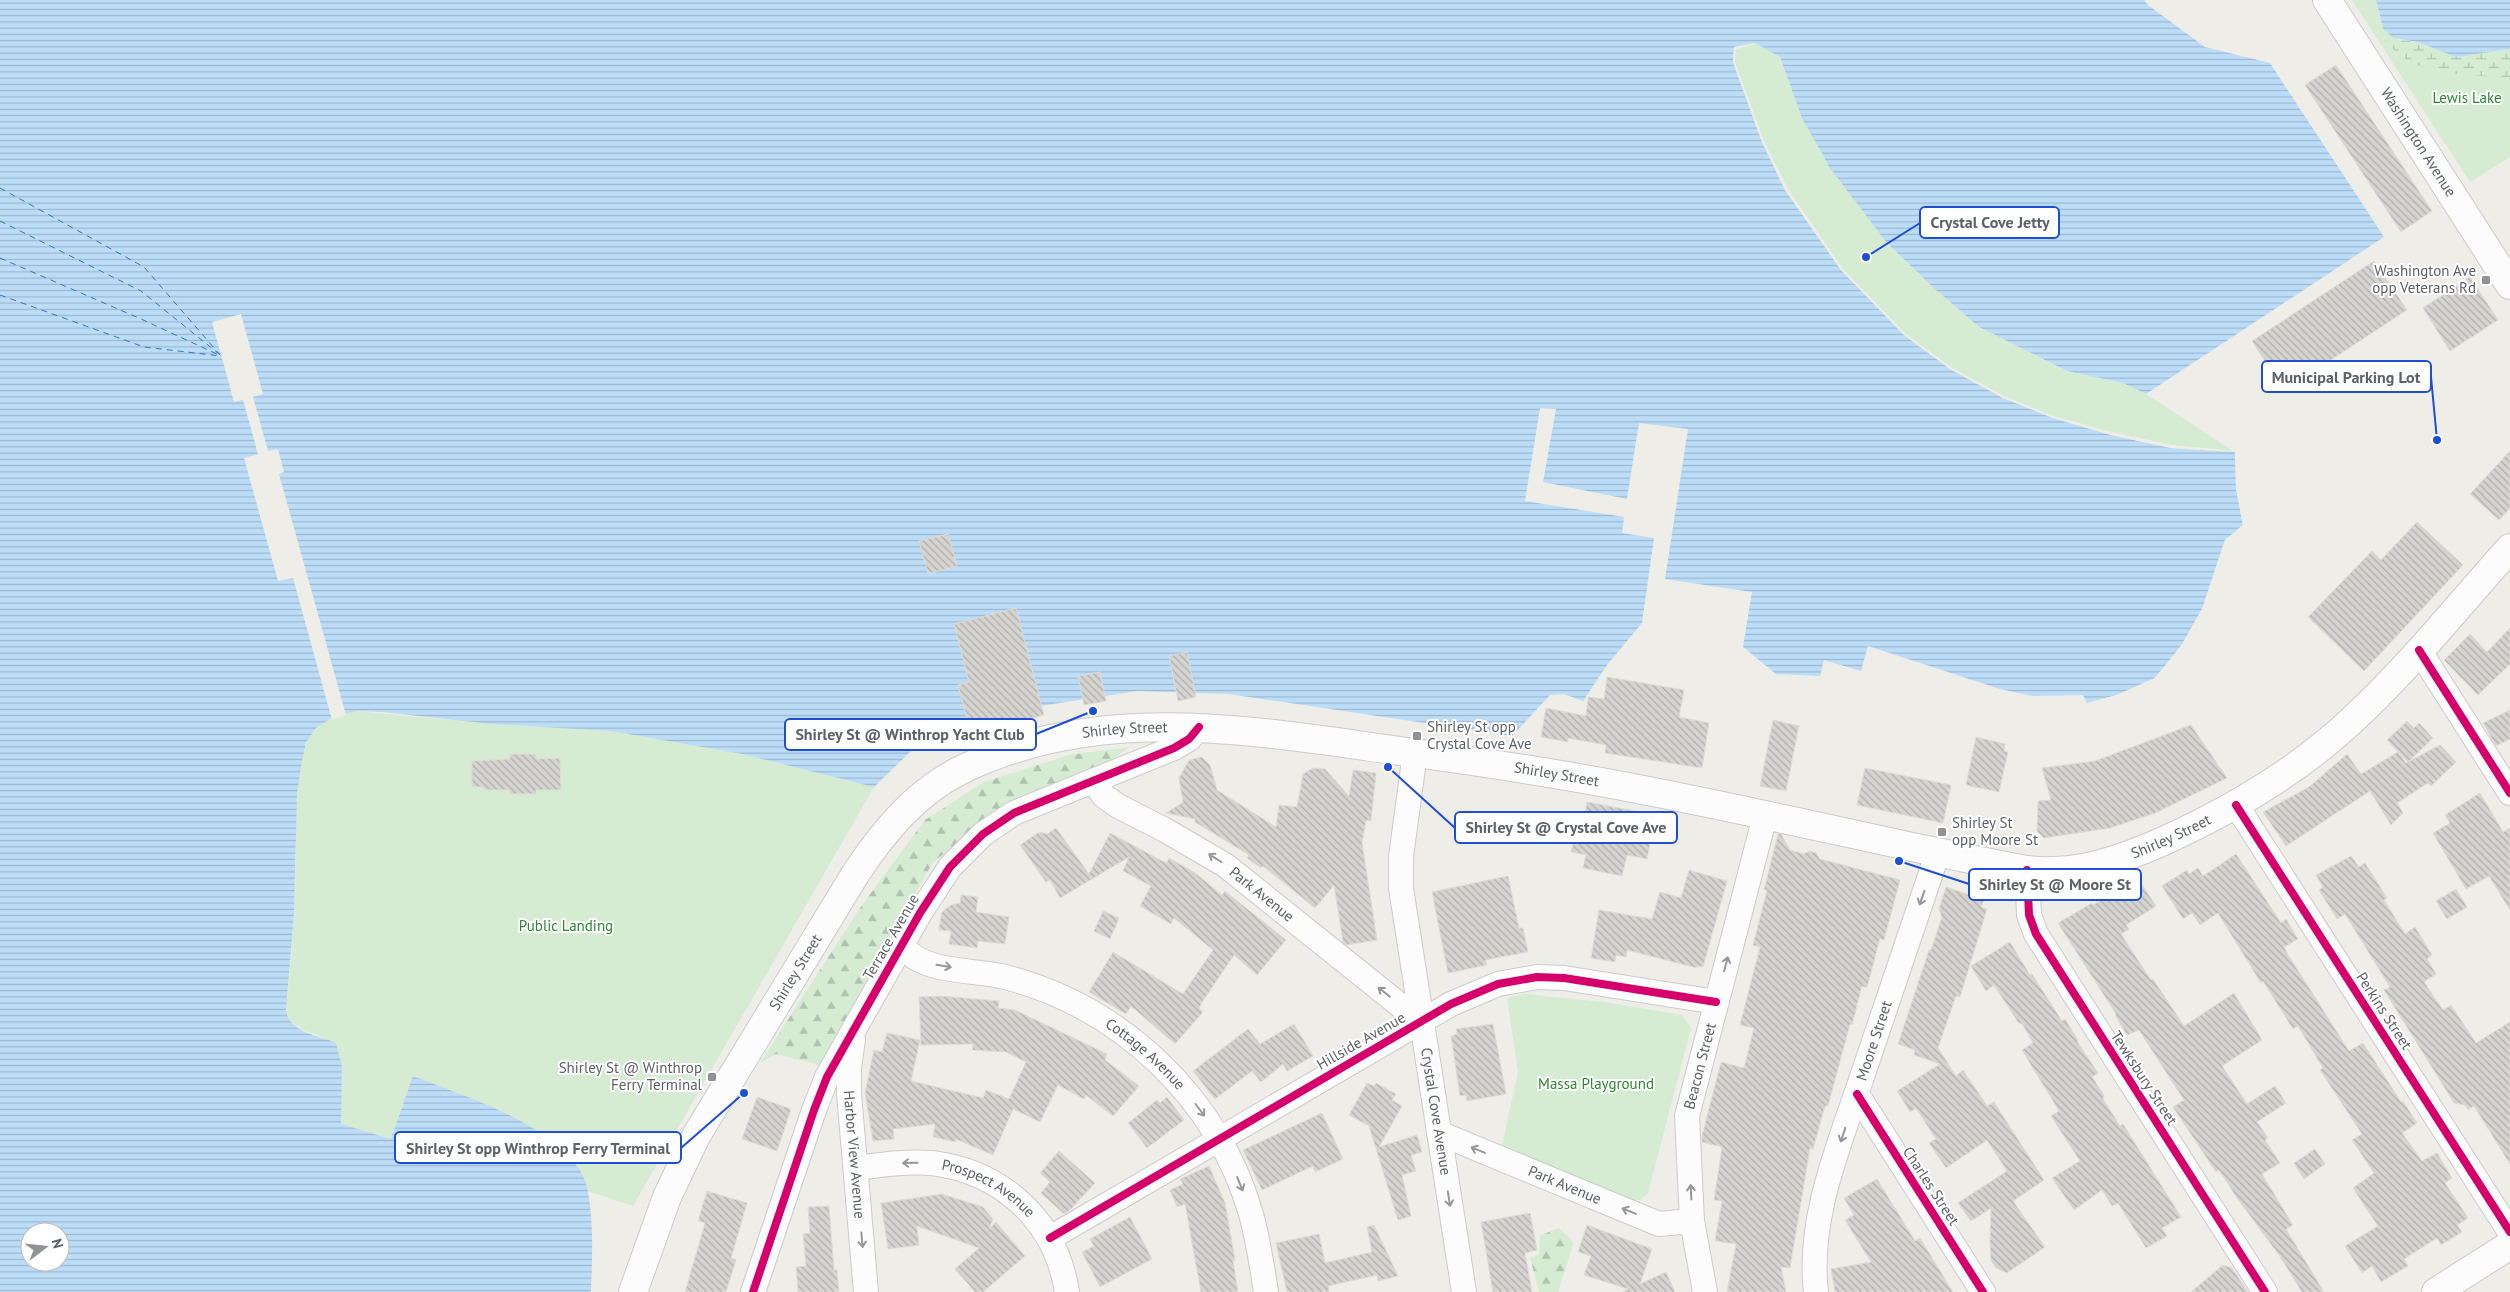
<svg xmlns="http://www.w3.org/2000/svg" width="2510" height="1292" viewBox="0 0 2510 1292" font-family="'PT Sans',sans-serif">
<defs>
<pattern id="forest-firs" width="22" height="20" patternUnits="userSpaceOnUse" patternTransform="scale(1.25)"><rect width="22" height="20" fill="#d5ecd3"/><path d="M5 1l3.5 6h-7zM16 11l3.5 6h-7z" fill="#b0c3af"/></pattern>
<pattern id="wetland-marsh" width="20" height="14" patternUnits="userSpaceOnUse" patternTransform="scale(1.25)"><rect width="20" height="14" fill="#d5ecd3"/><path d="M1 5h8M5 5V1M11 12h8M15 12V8" fill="none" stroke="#b0c3af"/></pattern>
<pattern id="water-rules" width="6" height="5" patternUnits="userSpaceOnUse" patternTransform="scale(1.25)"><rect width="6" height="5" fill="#bcddf8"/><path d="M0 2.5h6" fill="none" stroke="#9cb7cd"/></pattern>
<pattern id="building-back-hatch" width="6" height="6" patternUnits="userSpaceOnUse" patternTransform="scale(1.25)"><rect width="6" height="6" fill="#d5d4d1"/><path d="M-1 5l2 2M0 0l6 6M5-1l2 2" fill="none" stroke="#b0afad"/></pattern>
</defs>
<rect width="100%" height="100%" fill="#eeede8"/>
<path fill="#d5ecd3" d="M2352,0H2376L2383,28L2399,40H2407L2456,57L2510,49V157L2470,182Z
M1755,42L1780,57L1802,118L1887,243L1936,290L1979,327L2066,371L2123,383L2146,394L2235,452L2171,448L2053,418L2003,398L1950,369L1904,335L1841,270L1785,190L1762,142L1733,62L1734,47Z
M356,711L491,724L611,731L742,754L874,787L633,1206L588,1191L573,1158L414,1076L391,1139L340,1124L342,1067L323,1037L305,1031L290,1022L286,1010C292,960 294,910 296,861C296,828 293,771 307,743C316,723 334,714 356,711Z
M1524,994L1604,1002L1682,1015L1691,1028L1648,1193L1640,1200L1628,1201L1502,1145L1518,1072L1507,998Z"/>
<path fill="url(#forest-firs)" d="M1130,747L1107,763L1019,798L933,862L820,1065L776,1054L760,1063L860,908L925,820L984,782L1069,755Z
M1558,1228L1574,1242L1558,1292H1539L1530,1257L1539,1255L1540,1236Z"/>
<path fill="url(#wetland-marsh)" d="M2383,28L2388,34L2399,40L2418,42L2456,57L2510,49V79C2457,71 2412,82 2378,31Z"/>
<path fill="url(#water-rules)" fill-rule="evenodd" d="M0,0H2144L2148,5L2205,47L2270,63L2384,237L2146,394L2123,383L2067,371L1979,327L1936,290L1887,243L1830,168L1802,118L1780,57L1755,43L1734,47L1733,62L1762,142L1785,190L1841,270L1904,335L1950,369L2003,398L2053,418L2111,435L2171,448L2235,452L2236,488L2243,525L2225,540L2202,609L2181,646L2155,678L2117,695L2087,703L2083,695L2032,696L2000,689L1868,646L1861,671L1824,660L1820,676L1776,674L1743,647L1752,592L1665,579L1688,429L1639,423L1627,499L1543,482L1556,409L1540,408L1525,501L1624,517L1622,533L1654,538L1642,623L1607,665L1583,701L1564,694L1550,695L1512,736L1229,694L1137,691L1034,707L963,725L910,752L874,787L742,754L611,731L491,724L382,712L356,711L333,717L316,728L306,743L302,760L297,793L294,913L286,1010C289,1033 319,1035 336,1043L342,1067L341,1124L391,1139L413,1076C465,1097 578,1130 588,1192C594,1224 592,1260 591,1292H0ZM30,1232H60V1262H30Z
M2376,0H2510V49L2456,57L2418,42L2393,38L2383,28Z"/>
<path fill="#eeede8" d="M1755,43L1754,45L1736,49L1735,62L1764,141L1788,189L1843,269L1906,334L1951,367L2004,396L2054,416L2112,432L2172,445L2237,451L2239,488L2245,526L2227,542L2204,610L2183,648L2156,680L2118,698L2088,705L2087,703L2117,695L2155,678L2181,646L2202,609L2225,540L2243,525L2236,488L2235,452L2171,448L2111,435L2053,418L2003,398L1950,369L1904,335L1841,270L1785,190L1762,142L1733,62L1734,47Z
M241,314L263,394L253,397L268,451L278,449L284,472L279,474L346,715L332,720L293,578L278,581L244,458L258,454L243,400L234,402L212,322Z"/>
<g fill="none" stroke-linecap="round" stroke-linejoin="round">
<path stroke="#3874bd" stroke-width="1" stroke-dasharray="6 5" stroke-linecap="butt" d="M0,188L144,267L221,356
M0,221L141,291L219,354
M0,258L141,319L219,355
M0,295L144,347L221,356"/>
</g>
<path fill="url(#building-back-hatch)" stroke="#dedcd7" d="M2336,65L2432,211L2401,232L2305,85Z
M2374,261L2407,310L2291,386L2286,378L2279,382L2252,341Z
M2470,277L2498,320L2450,351L2423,308Z
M2510,451V508L2499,520L2470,494Z
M2417,522L2463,565L2364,671L2308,617L2372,551L2381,560Z
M948,534L957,566L928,574L919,541Z
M1016,608L1044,715L971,734L958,685L969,682L954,624Z
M2510,628V664L2478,695L2444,660L2470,634L2487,652Z
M1187,652L1196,697L1178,701L1169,656Z
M1100,672L1106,701L1084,705L1078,676Z
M1607,677L1684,690L1679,717L1709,723L1702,768L1605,753L1606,745L1568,738V742L1541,737L1546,708L1586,716L1588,697L1604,699Z
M2510,710V739L2496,746L2483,723Z
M1773,720L1799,726L1786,791L1760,786Z
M2407,721L2414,728L2419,723L2433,738L2408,762L2387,740Z
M2191,725L2227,778L2155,813L2110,828L2044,838L2037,831L2038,801L2051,800L2042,768L2095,761Z
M1976,737L2005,744L2004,751L2008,752L1999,792L1966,785Z
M2440,745L2456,762L2431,786L2428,783L2397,803L2403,813L2391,825L2370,791L2286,846L2263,812L2309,787L2347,754L2361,774L2398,752L2406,763Z
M510,754H536V759L560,758L561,790H536V794H510V790H484V787H472V761L510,759Z
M1202,757L1210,765L1217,790L1276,827L1279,805L1297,807L1303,774L1313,768L1325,769L1349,796L1353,770L1376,773L1371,821L1366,820L1362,843L1377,940L1346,945L1343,942L1334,885L1315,908L1263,866L1261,868L1247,858L1249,855L1195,822V819L1166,813L1183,802L1179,778L1189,760Z
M1865,768L1951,785L1943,823L1857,805Z
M2480,793L2503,832L2510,828V910L2489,876L2466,889L2433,833L2450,823L2445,815Z
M1587,802L1656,815L1647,859L1627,855L1622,876L1583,868L1586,855L1571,852L1577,827L1582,828Z
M1056,828L1089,874L1110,833L1166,863L1169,858L1194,872L1222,895L1225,891L1286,940L1257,975L1234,955L1203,1001L1199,1008L1203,1012L1175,1044L1131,1006L1126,1014L1089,992L1113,952L1183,994L1213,950L1174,918L1171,924L1140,906L1151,886L1123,871L1129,857L1060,898L1050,880L1046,882L1020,845L1039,832L1047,834Z
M1778,834H1781L1790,850L1804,854L1809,851L1816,853L1820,859L1900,880L1884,940L1880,938L1867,988L1862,986L1852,1025L1850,1024L1828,1106H1825L1813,1149L1810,1148L1790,1268L1781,1267L1786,1292H1727L1736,1244L1715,1241L1722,1201L1714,1200L1722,1147L1702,1142V1136L1721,1062L1744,1068L1754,1028L1740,1025L1760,947L1753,945L1767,890H1764Z
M2236,854L2281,923L2286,919L2298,939L2284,947L2287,953L2349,1051L2363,1043L2401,1102L2403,1101L2417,1123L2402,1133L2422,1161L2437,1153L2452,1178L2445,1183L2468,1218L2457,1225L2462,1232L2441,1245L2437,1238L2404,1259L2408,1266L2381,1282L2372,1266L2362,1273L2345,1246L2378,1226L2353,1188L2374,1173L2352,1140L2362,1134L2320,1070L2323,1068L2298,1026L2293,1029L2263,981L2261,983L2218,913L2200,925L2192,913L2183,919L2162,886L2187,870L2189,874L2198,868L2203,876Z
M2351,856L2359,867L2365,863L2387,898L2384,900L2405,934L2415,927L2432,955L2427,959L2436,974L2424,982L2443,1010L2451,1005L2476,1043L2510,1022V1164L2474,1106L2468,1110L2465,1105L2454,1103L2384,990L2390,987L2345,914L2337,919L2319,890L2323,887L2316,875Z
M1689,870L1727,881L1703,967L1697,966V968L1627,950L1626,957L1616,955L1615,962L1591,958L1599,910L1652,919L1660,892L1681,898Z
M1508,876L1519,928H1523L1528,952L1485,960L1487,965L1448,973L1432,892Z
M2137,877L2156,906L2126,925L2129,929L2121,934L2151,980L2153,979L2184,1026L2234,993L2262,1040L2222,1066L2247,1104L2275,1086L2286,1103L2257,1122L2268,1138L2265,1140L2280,1163L2262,1174L2293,1225L2286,1229L2324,1292H2302L2279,1255L2237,1198L2219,1170L2216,1172L2173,1107L2184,1100L2139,1030L2127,1035L2115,1015L2116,1014L2058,923L2092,903L2093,905Z
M1946,887L1984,900L1981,907L1987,909L1960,997L1956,996L1938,1048L1956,1076L1963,1070L1987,1106L1994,1102L2044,1180L2013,1201L2045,1247L2007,1273L1996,1268L1991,1261L1990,1242L1991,1208L1971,1221L1958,1203L2007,1171L1987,1140L1946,1168L1929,1143L1936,1139L1916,1108L1910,1112L1897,1091L1940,1064L1914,1055L1915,1050L1898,1044L1929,950H1931L1942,917L1939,909Z
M2456,889L2467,907L2447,919L2436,901Z
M961,895L978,897L976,912L1009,917L1005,944L978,941L977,948L949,944L951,931L939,930L942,912L951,905L960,903Z
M1103,911L1119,918L1110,939L1094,931Z
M2010,942L2030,975L2032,974L2062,1021L2065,1019L2078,1040L2077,1041L2098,1073L2092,1077L2104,1095L2103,1099L2120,1126L2123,1124L2181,1217L2162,1228L2167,1236L2146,1248L2118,1203L2112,1206L2102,1190L2074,1210L2052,1178L2080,1161L2051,1116L2059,1111L2022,1050L2033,1043L2023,1025L2018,1022L1994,985L1986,991L1971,966Z
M940,996L999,1001L998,1008L1015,1010L1107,1054L1105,1060L1139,1086L1113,1116L1086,1095L1084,1099L1058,1085L1040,1122L1013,1109L993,1155L956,1139V1142L933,1137L935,1124L893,1129L894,1139L873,1141L865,1093L874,1050L882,1052L887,1033L920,1040L911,1081L983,1098L986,1090L1009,1099L1026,1062L1006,1052L972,1050L973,1044L921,1045L919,997Z
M1294,1024L1313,1056L1287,1071L1283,1064L1261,1082L1252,1071L1215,1099L1193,1071L1248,1029L1260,1044Z
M1493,1024L1506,1094L1467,1101L1466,1095L1460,1096L1451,1036L1457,1034L1456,1029Z
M1367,1083L1374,1086L1376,1083L1396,1094L1392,1100L1402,1106L1379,1147L1417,1135L1422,1152L1411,1155L1416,1171L1402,1175L1411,1216L1398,1220L1369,1126L1349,1115Z
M757,1097L791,1109L777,1151L742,1139Z
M1167,1097L1184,1120L1147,1148L1128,1123L1157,1100L1160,1103Z
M1322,1113L1343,1159L1315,1172L1313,1166L1262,1190L1243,1150Z
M2315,1149L2325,1164L2304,1179L2294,1163Z
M1059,1151L1095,1183L1070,1210L1064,1214L1041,1193L1050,1182L1040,1173Z
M1209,1166L1225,1203L1235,1260L1233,1261L1238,1292H1201L1185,1204L1177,1207L1170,1190L1183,1184L1180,1179Z
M1877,1179L1915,1241L1920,1238L1953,1292H1835L1831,1269L1871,1262L1845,1220L1854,1215L1844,1198Z
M707,1191L747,1203L731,1258L736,1260L726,1292H685L705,1223L698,1221Z
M942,1194L983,1207L993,1219L989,1229L996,1222L1025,1256L983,1292H975L955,1269L979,1248L917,1226L919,1245L888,1249L881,1203Z
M829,1206L834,1270H837L839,1292H798L796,1267L806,1266L803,1234L810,1233L808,1207Z
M1530,1213L1537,1250L1525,1253L1532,1292H1493L1481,1222Z
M1130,1217L1152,1259L1100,1287L1082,1252L1094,1246L1090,1239Z
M1374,1225L1398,1276L1378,1281L1377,1275L1328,1286L1329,1292H1287L1276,1243L1319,1234L1325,1263L1372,1252L1367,1227Z
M1587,1225L1652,1249L1640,1284L1666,1272L1675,1292H1623L1628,1289L1584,1275L1591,1256L1578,1252Z
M2223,1265L2232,1268L2248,1292H2191Z"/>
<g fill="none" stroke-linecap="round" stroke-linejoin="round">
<defs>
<g id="minor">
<path d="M2419,650L2510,793"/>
<path id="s1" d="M1415,753L1401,857V888L1464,1292"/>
<path id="s2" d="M1093,781L1104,796L1118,806L1165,830L1225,865L1421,1022"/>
<path d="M2236,805L2510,1232"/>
<path d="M2027,870L2029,915L2036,934L2265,1292"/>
<path id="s3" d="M902,946C924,974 973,969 1005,977C1121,1007 1217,1097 1251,1214C1258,1239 1262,1266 1266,1292"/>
<path id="s4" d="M853,1039L849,1068V1094L866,1292"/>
<path d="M1857,1094L1983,1292"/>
<path id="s5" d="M1439,1133L1659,1224L1692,1221"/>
<path id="s6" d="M856,1168C880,1165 907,1161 932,1163C1003,1172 1056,1221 1067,1292"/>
<path d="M1050,1238L1451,1004L1498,984L1537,977L1564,978L1716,1002"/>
<path d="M753,1292L814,1110L827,1077L920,913L950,867L983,834L1014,813L1174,748L1189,739L1199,727"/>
<path id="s7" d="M1705,1292L1692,1221L1687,1116L1765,816"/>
<path id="s8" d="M1816,1292C1807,1217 1841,1141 1864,1071C1888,998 1913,925 1938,852"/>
</g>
<path id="tertiary" d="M2436,1292L2510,1245"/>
<g id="secondary">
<path id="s9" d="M2327,0L2510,285"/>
<path id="s10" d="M633,1292L667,1197L696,1136L856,873C884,831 915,793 961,770C1098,703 1249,730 1393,750C1475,761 1557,773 1638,789C1732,807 1824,828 1917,848C1954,855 1990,864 2027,870C2077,876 2124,859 2168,839C2233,809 2296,772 2349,723C2407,670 2457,607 2510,548"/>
</g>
</defs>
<use href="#minor" stroke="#cbcbca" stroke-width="26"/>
<use href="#tertiary" stroke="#cbcbca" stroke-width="30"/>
<use href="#secondary" stroke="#cacbca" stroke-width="30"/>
<use href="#minor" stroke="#fcfcfc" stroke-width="24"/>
<use href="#tertiary" stroke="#fcfcfc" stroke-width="28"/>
<use href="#secondary" stroke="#fcfcfc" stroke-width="28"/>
<defs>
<path id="cycleway" d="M2419,650L2510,793
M2236,805L2510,1232
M2027,870L2029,915L2036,934L2265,1292
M1857,1094L1983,1292
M1050,1238L1451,1004L1498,984L1537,977L1564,978L1716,1002
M753,1292L814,1110L827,1077L920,913L950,867L983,834L1014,813L1174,748L1189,739L1199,727"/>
</defs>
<use href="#cycleway" stroke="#fff" stroke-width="11"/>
<use href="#cycleway" stroke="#d6006c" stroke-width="8"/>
</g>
<defs><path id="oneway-shaft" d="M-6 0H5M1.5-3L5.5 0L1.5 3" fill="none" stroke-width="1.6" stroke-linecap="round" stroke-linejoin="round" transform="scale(1.25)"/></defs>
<g stroke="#95979c">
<use href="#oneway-shaft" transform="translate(1215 858) rotate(-148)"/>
<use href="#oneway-shaft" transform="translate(1922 898) rotate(109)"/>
<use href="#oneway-shaft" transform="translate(1726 964) rotate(-75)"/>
<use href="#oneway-shaft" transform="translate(944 966) rotate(9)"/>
<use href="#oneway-shaft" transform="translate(1384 992) rotate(-141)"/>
<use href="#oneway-shaft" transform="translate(1200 1110) rotate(53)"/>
<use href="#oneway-shaft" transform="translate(1843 1135) rotate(108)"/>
<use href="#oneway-shaft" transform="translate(1478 1150) rotate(-158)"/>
<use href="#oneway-shaft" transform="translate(910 1163) rotate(179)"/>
<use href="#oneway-shaft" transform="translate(1240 1184) rotate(68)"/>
<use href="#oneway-shaft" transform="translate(1691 1192) rotate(-93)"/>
<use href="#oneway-shaft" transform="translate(1449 1199) rotate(81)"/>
<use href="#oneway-shaft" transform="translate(1629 1211) rotate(-158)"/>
<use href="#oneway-shaft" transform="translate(862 1240) rotate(85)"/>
</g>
<g fill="#909295" stroke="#fff" stroke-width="2">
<rect x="2481" y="275" width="10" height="10" rx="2.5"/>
<rect x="1412" y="731" width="10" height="10" rx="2.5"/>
<rect x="1937" y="827" width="10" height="10" rx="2.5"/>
<rect x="707" y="1072" width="10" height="10" rx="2.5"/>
</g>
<g text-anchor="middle" stroke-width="4" stroke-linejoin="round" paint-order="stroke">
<g font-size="15" fill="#2c8733" stroke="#fff">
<text x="2467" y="103">Lewis Lake</text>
<text x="566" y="931">Public Landing</text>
<text x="1596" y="1089">Massa Playground</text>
</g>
<g font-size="15" fill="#5d6168" stroke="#fff">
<text dy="5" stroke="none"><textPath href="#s9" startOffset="169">Washington Avenue</textPath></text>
<text dy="5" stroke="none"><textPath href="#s10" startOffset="795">Shirley Street</textPath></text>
<text dy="5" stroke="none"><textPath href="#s10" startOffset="1230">Shirley Street</textPath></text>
<text dy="5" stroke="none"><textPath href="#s10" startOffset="1860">Shirley Street</textPath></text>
<text dy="5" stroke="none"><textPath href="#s2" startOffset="205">Park Avenue</textPath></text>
<text transform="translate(891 937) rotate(-60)" y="5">Terrace Avenue</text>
<text dy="5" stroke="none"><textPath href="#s10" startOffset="360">Shirley Street</textPath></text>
<text transform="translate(2384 1011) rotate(57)" y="5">Perkins Street</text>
<text transform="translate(1361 1041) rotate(-30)" y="5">Hillside Avenue</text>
<text dy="5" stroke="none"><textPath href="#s8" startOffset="260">Moore Street</textPath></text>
<text dy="5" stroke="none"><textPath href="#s3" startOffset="272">Cottage Avenue</textPath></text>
<text dy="5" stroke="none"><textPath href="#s7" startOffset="229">Beacon Street</textPath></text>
<text transform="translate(2144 1078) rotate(57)" y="5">Tewksbury Street</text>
<text dy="5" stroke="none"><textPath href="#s1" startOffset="362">Crystal Cove Avenue</textPath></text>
<text dy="5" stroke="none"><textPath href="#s4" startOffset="116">Harbor View Avenue</textPath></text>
<text dy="5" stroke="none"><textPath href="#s5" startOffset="136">Park Avenue</textPath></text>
<text transform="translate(1931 1186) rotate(57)" y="5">Charles Street</text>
<text dy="5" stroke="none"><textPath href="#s6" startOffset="139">Prospect Avenue</textPath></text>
</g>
<g font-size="15" fill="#5d6168" stroke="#fff" text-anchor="end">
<text x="2476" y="276">Washington Ave<tspan x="2476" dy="17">opp Veterans Rd</tspan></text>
<text x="1427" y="732" text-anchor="start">Shirley St opp<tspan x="1427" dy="17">Crystal Cove Ave</tspan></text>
<text x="1952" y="828" text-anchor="start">Shirley St<tspan x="1952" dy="17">opp Moore St</tspan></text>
<text x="702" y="1073">Shirley St @ Winthrop<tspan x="702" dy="17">Ferry Terminal</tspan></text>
</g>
</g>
<path fill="none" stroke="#1d4ed8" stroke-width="2" d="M1866 257L1920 223M2437 440L2431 377M1093 711L1036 734M1388 767L1455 828M1899 861L1969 884M744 1093L681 1148"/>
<g fill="#1d4ed8" stroke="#fff" stroke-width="2">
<circle cx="1866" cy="257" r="5"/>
<circle cx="2437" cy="440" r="5"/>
<circle cx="1093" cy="711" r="5"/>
<circle cx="1388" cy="767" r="5"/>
<circle cx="1899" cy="861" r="5"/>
<circle cx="744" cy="1093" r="5"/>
</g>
<g fill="#fff" stroke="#1d4ed8" stroke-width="2">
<rect x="1920" y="207" width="139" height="31" rx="5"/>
<rect x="2262" y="361" width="169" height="31" rx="5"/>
<rect x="785" y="719" width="251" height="31" rx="5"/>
<rect x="1455" y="812" width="222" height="31" rx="5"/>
<rect x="1969" y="869" width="172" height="31" rx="5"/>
<rect x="395" y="1132" width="286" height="31" rx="5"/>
</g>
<g font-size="16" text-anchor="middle" font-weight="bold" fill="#5d6168">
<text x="1990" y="228">Crystal Cove Jetty</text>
<text x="2346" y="383">Municipal Parking Lot</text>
<text x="910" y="740">Shirley St @ Winthrop Yacht Club</text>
<text x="1566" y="833">Shirley St @ Crystal Cove Ave</text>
<text x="2055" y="890">Shirley St @ Moore St</text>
<text x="538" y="1154">Shirley St opp Winthrop Ferry Terminal</text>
</g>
<g transform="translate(45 1247) rotate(74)"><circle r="24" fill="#ffffff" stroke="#bec0c3"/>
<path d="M0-4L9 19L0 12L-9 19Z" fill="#909295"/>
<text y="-8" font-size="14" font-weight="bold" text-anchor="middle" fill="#5d6168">N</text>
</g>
</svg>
